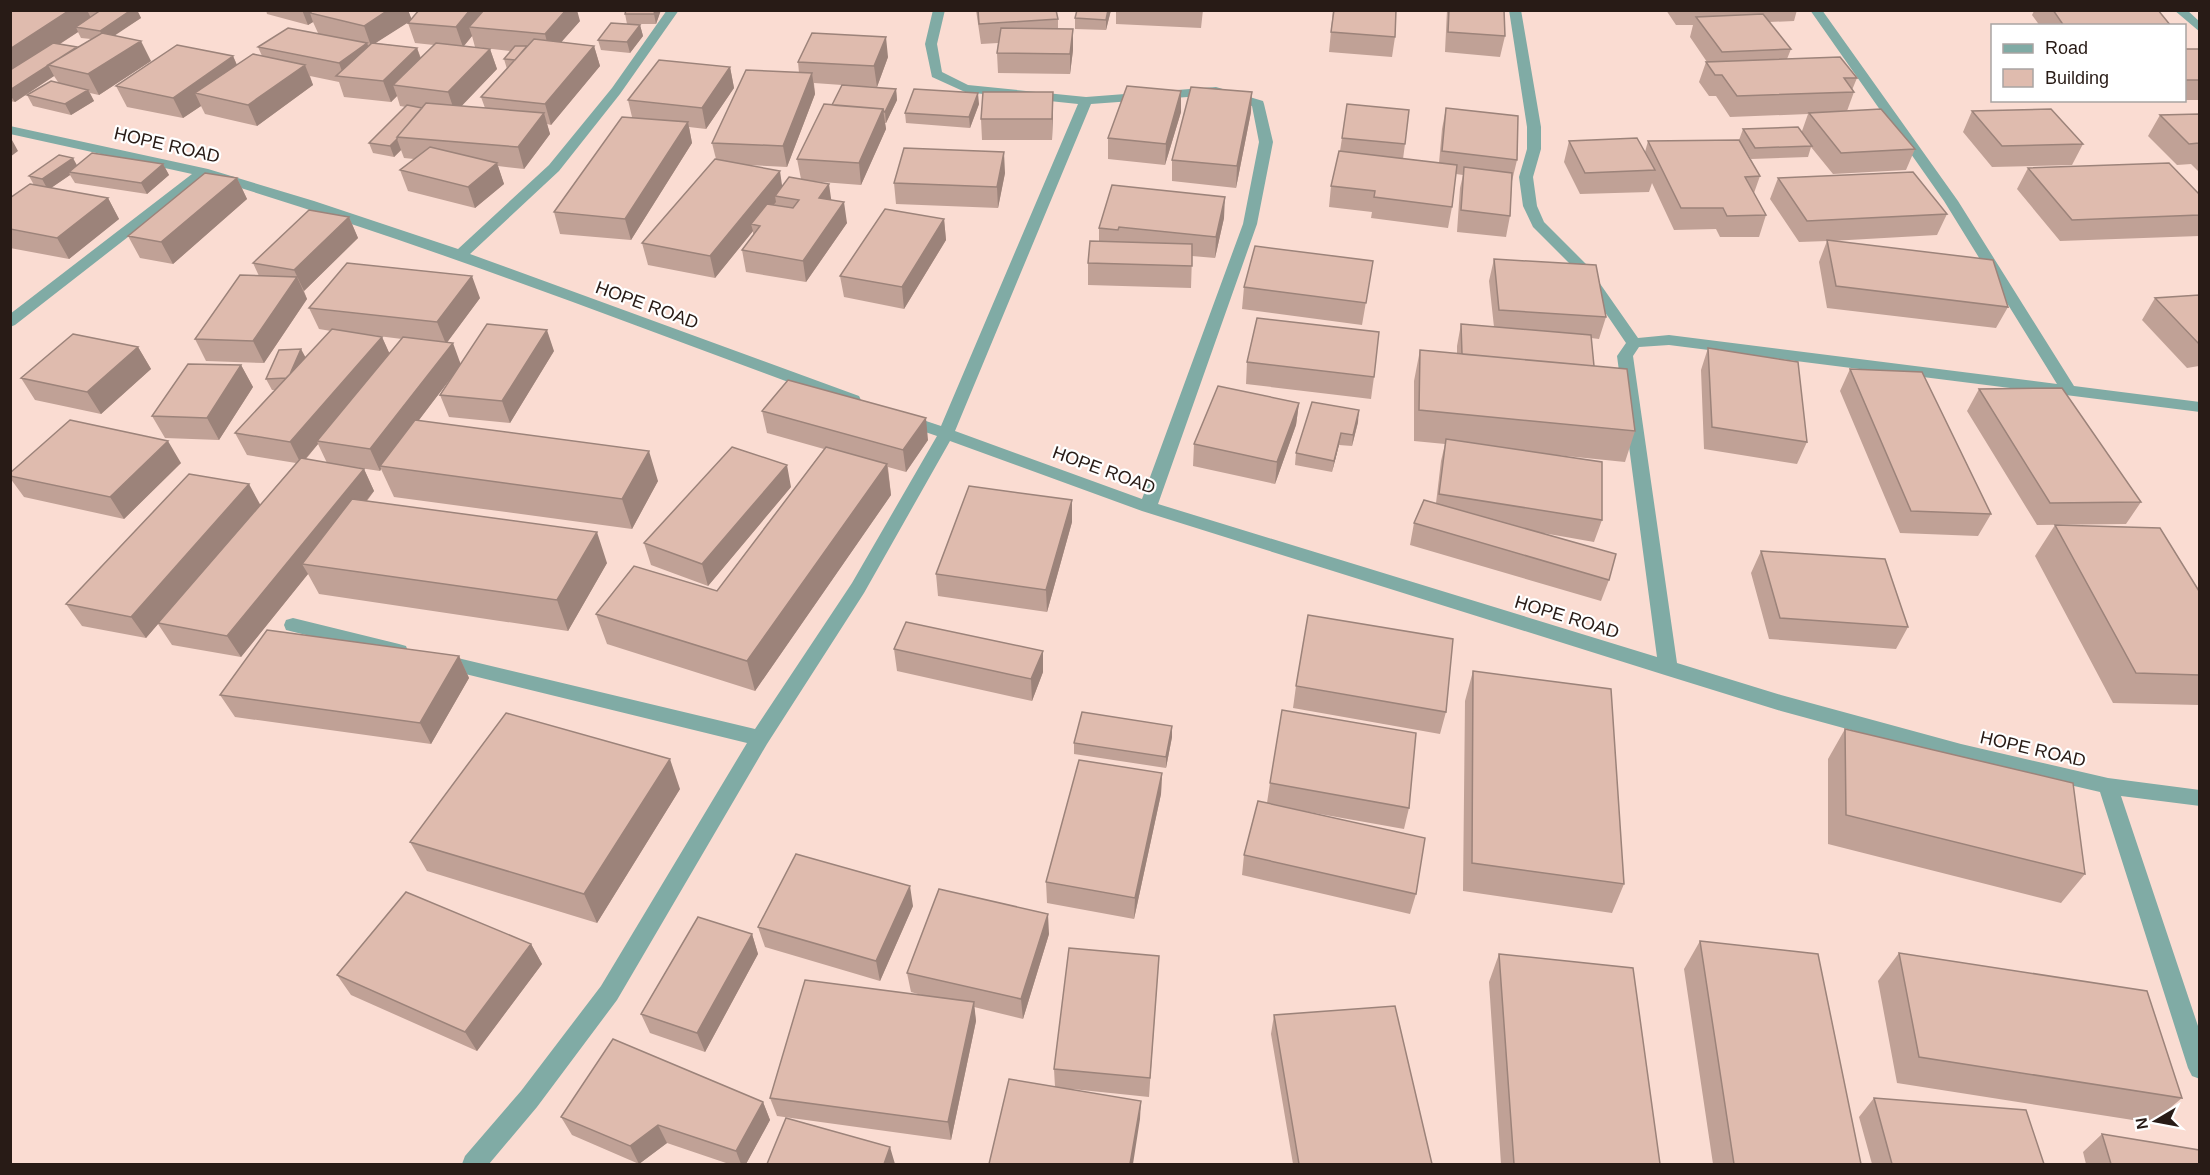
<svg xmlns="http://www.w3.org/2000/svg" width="2210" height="1175" viewBox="0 0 2210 1175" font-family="Helvetica,sans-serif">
<rect width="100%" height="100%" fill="#fadcd2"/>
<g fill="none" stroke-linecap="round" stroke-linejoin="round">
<path fill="#80aba5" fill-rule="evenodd" d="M667,10H679L620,94L559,171L470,254L859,396L861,400L859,404H847C634,325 423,243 205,177L15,325L10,327V314L192,174L10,134V126L208,169L314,201L458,249L549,165L612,88Z
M933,10H945L937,44L942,72L968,85L1086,97L1216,87L1263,101L1264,104L1273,142L1257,224L1158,504L1657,657L1617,356L1626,343L1577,271L1533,227L1523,206L1519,177L1527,149V127L1509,10H1521L1541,127V149L1533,177L1537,206L1544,222L1587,265L1638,338L1669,335L2057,384L1944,201L1810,10H1822L1958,201L2074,386L2200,402V412L1669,345L1639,347L1633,356L1677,663L1781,695L1961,744L2108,778L2200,790V806L2121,796L2200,1032V1079L2192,1076L2188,1068L2100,792L1961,760L1781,711L1668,676L1142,511L950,441L864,593L767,744L617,1000L537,1107L489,1164H462L465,1156L521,1091L601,986L747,743L441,668L434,666L432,661L434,656L441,654L755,729L852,583L937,436L899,423L897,419L899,415L905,414L941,426L1078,104L965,92L932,77L925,44ZM1215,95L1252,106L1259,142L1243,224L1142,499L955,431L1091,104Z
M2174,10H2187L2200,22V32Z
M293,618L399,644L406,646L408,651L406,656L399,658L286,630L284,625L286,620Z"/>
</g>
<path fill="#c0a196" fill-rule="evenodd" d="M10,10H137L141,18L114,35L151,61L99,95L90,93L94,101L71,115L33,106L27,95L58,82L54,76L15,102L10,101ZM78,32L81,38L91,39L77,48L60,44Z
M266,10H408L411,19L580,21L561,42L594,46L600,66L551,125L547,124L550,134L524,169L498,166L504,184L475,208L408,191L400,170L414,159L404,158L401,150L394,157L373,153L369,143L406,107L400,106L397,96L391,102L344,97L339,82L310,76L313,85L257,126L205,114L201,106L183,118L127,107L116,86L233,56L237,65L262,56L258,47L318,33L313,22L308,25L267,14ZM411,20L408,23L415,43L434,45L421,58L417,48L375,43ZM472,36L475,47L511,51L504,59L507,69L481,97L485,108L461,106L497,69L490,49L464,46Z
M661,10L656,24H627L625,14Z
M976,10H1056L1058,19V29H1073V50L1070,74L998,73L997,53L998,43L981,44Z
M1111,10L1106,30L1075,29V18Z
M1116,10H1203L1201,28L1116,24Z
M1333,10L1395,37L1392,57L1329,52Z
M1447,10H1504L1505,36L1500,57L1445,52Z
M1666,10H1797L1794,21L1769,22L1791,49L1787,59L1857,78L1852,90L1854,92L1847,111L1915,149L1906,170L1833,174L1811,147L1808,157L1751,159L1739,140L1743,129L1802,131L1808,114L1730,117L1716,96H1709L1699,82L1706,62H1707L1690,37L1693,25H1676Z
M1968,10H1999L1998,12H1969Z
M2030,10H2158L2171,26H2040L2032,15L2034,11Z
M640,25L643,36L630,53L601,50L598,40Z
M2184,49H2199V100H2184Z
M888,57L877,87L857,86L896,89L897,100L886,123H885L886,129L861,185L809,181L831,200L847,223L806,282L746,272L742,250L753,235V231L715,278L648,265L642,243L716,159L712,143L799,73L798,62ZM814,83L842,85L832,105L797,159L801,179L782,186L748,165L787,167L815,94Z
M730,67L734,88L706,129L689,127L692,143L631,240L560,234L554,212L632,117L628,100Z
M1181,91V112L1165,165L1108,159V138Z
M1053,92L1052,140H982L981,119Z
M2102,100H2175L2104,102Z
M979,104L970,128L906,123L905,113Z
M1446,108L1517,160L1512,181L1510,216L1506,237L1457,232L1460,188L1463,175L1456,174L1452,207L1448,228L1371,218L1372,212L1329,207L1331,186L1340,151L1342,138L1405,144L1403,159L1439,163L1442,129Z
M1972,111L2083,144L2072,165L1992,167L1963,132Z
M1251,112L1236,188L1172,181V160Z
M2199,114V172L2191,164L2177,165L2148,136L2160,115Z
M1569,141L1645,152L1648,141L1760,176L1754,193L1766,215L1759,237H1720L1716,229L1674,230L1652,183L1649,192L1580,194L1564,162Z
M163,164L169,175L147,194L75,183L70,175L51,188L108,198L119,219L69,259L10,248V198L34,185L29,176L77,165Z
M2028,168L2199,194V236L2060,241L2017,189Z
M1005,173L998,208L896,204L894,183Z
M237,178L247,199L173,264L140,258L128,236Z
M1778,178L1947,214L1937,235L1831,241L2008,307L1996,328L1827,308L1819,262L1827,241L1799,242L1770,199Z
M349,217L358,238L304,291L307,299L264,363L206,361L195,339L259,276L253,263Z
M1224,218L1215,258L1192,256L1191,288L1088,285V263L1099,241V228Z
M944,219L946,240L904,309L844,297L840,276Z
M1494,259L1606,317L1599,339L1591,338L1594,366L1635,431L1625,462L1546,454L1602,520L1594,542L1543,533L1609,580L1601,601L1410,545L1414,523L1436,503L1441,461L1445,444L1414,441V381L1420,350L1457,354V346L1461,324L1494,327L1489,281Z
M1373,261L1362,325L1242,309L1244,287Z
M2199,295V366L2187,368L2142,320L2155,298Z
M480,298L447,342L461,364L554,351L510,423L449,417L440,395L452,376L419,420L658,481L632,529L394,497L381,469L380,471L333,464L364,469L374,491L367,501L607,563L568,631L319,594L308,574L241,657L172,645L158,624L146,638L82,626L66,604L260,505L296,463L247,455L235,433L275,390H272L266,379L305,358L331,331L319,329L309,308ZM362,334L402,339L389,353L382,337ZM318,444L327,463L306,459Z
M138,347L151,369L101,414L35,400L21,378Z
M1708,348L1807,442L1797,464L1704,449L1701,370Z
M1247,362L1374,377L1371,399L1246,384Z
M241,365L253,387L219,440L165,438L152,416Z
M1850,369L1991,514L1978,536L1900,533L1840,391Z
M1979,389L2141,502L2126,524L2037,525L1967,411Z
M1299,403L1296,425L1275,484L1193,466L1194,444Z
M762,411L928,440L906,472L888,467L891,495L755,691L607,644L596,614L717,591L824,449L767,433Z
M1358,422L1352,446L1339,445L1332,472L1295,465L1296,453Z
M181,463L124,519L24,497L10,478V473Z
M791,487L708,586L651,565L644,543Z
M1072,500V522L1047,612L938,596L936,574Z
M2055,525L2199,591V705L2113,703L2035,556Z
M1761,551L1908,627L1896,649L1769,639L1751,573Z
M894,649L1043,651V672L1032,701L897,671Z
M459,656L469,678L431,744L235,717L220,695Z
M1473,671L1624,884L1612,913L1463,891L1465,701Z
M1296,686L1446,712L1440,734L1293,708Z
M1845,729L2085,874L2061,903L1828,844V759Z
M1172,737L1166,768L1074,754V743Z
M1162,773L1161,794L1134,919L1047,903L1046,882Z
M1270,783L1409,808L1404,829L1303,811L1416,894L1410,914L1242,875L1244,855L1267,803Z
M680,789L597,923L427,871L410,842Z
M913,906L880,981L765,947L758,927Z
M752,934L758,954L705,1052L650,1033L641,1014Z
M1049,934L1023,1019L974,1007L976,1021L951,1140L777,1116L770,1098L925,996L911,992L907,973Z
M1700,941L1861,1164H1713L1684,969Z
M531,944L542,964L477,1051L351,995L337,975Z
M1899,953L2182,1098L2152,1123L1897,1083L1878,981Z
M1499,954L1660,1164H1501L1489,982Z
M1159,956L1149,1097L1072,1089L1140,1119L1055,1087L1054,1069Z
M1274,1015L1432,1164H1293L1271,1034Z
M1874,1098L2044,1164H1872L1859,1117Z
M763,1102L770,1120L746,1164H729L667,1143L639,1164L572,1135L561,1117Z
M2102,1134L2199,1164H2086L2083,1152Z"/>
<path fill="#9c837a" d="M70,10H87L93,22L76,27L78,32L10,76V49Z
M131,10H137L141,18L105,42L100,31Z
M302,10H333L310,13L313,22L308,25Z
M388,10H408L412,20L371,46L364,26Z
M470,10H488L469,27L472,36L463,47L456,27Z
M566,10H577L580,21L550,55L545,34Z
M655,10H661L656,24L654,14Z
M1108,10H1111L1106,30V20Z
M640,25L643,36L630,53L627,42Z
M1073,29V50L1070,74V54Z
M886,37L888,57L877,87L874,66Z
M141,41L151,61L99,95L88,74Z
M367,43L375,63L344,77L339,63Z
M594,46L600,66L551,125L545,104Z
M417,48L424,69L393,85L397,96L391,102L383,81Z
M490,49L497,69L455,113L448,92Z
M233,56L242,77L195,93L201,106L183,118L173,98Z
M48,65L54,76L15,102L10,95V90Z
M305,65L313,85L257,126L248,105Z
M730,67L734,88L706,129L702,108Z
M812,73L815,94L787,167L783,146Z
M896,89L897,100L886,123L885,112Z
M88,90L94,101L71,115L65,104Z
M1181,91V112L1165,165L1166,144Z
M1053,92V113L1052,140V119Z
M1252,92L1251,112L1236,188L1237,166Z
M978,93L979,104L970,128L969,117Z
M883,109L886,129L861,185L859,163Z
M544,113L550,134L524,169L518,147Z
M688,122L692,143L631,240L625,219Z
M397,139L401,150L394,157L390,146Z
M12,140L18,151L10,157V141Z
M1004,152L1005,173L998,208L997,187Z
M73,158L79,169L69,172L70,175L48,190L42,179Z
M497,163L504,184L475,208L468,187Z
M163,164L169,175L147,194L141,183Z
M780,171L783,192L775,196L776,202L757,225L751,224L753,231L715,278L710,256Z
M237,178L247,199L173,264L161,242Z
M829,184L832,205L819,198Z
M1225,197L1224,218L1215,258L1216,237Z
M108,198L119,219L69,259L57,238Z
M844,202L847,223L806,282L803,261Z
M349,217L358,238L304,291L294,270Z
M944,219L946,240L904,309L902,287Z
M472,276L480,298L446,344L437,322Z
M297,277L307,299L264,363L253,341Z
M547,330L554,351L510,423L502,401Z
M382,337L392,359L317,441L318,444L301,464L290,442Z
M453,343L461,365L383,467L380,466L381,469L380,471L370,449Z
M138,347L151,369L101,414L87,392Z
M301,349L307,360L288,378Z
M241,365L253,387L219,440L207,418Z
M1299,403L1296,425L1275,484L1277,462Z
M1359,410L1358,422L1352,446L1353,435Z
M926,418L928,440L906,472L903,450Z
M1341,433L1339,445L1332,472L1334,461Z
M168,441L181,463L124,519L110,497Z
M649,451L658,481L632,529L622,499Z
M887,464L891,495L755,691L747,661Z
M787,465L791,487L708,586L702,564Z
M364,469L374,491L314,566L302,564L308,574L241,657L227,636Z
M249,484L261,506L158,623V624L146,638L131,617Z
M1072,500V522L1047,612L1046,590Z
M597,532L607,563L568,631L557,600Z
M1043,651V672L1032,701L1031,679Z
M459,656L469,678L431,744L420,723Z
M1172,726V737L1166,768V757Z
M670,759L680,789L597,923L584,894Z
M1162,773L1161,794L1134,919L1135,898Z
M910,886L913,906L880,981L876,961Z
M1048,914L1049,934L1023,1019L1021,999Z
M752,934L758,954L705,1052L697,1033Z
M531,944L542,964L477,1051L465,1032Z
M974,1002L976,1021L951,1140L948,1122Z
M1141,1101L1140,1119L1133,1164H1130Z
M763,1102L770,1120L746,1164H741L736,1151Z
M658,1125L667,1143L639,1164L630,1146Z
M890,1147L895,1164H884Z"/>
<path fill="#dfbbae" stroke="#9c837a" stroke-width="1.5" d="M10,10H70L10,49Z
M101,10H131L100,31L76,27Z
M314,10H388L364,26L310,13Z
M419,10H470L456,27L408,23Z
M484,10H566L545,34L469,27Z
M626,10H655L654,14H625Z
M978,10H1056L1058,19L979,24Z
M1077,10H1108L1106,20L1075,18Z
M1334,10H1396L1395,37L1331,32Z
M1449,10H1504L1505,36L1448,32Z
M2053,10H2158L2171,26H2064Z
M1763,14L1791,49L1722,52L1696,17Z
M611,23L640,25L627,42L598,40Z
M288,28L367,43L339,63L258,47Z
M1001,28L1073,29L1070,54L997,53Z
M102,33L141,41L88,74L48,65Z
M812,33L886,37L874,66L798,62Z
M534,39L594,46L545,104L481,97Z
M53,43L77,47L10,90V70Z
M372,43L417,48L383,81L336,76Z
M436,43L490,49L448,92L393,85Z
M177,45L233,56L173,98L116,86Z
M515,46H527L515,60L504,59Z
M2184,49H2199V80H2184Z
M253,54L305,65L248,105L195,93Z
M1840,57L1857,78H1844L1854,92L1737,96L1722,75H1715L1706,62Z
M659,60L730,67L702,108L628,100Z
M746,70L812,73L783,146L712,143Z
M51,81L88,90L65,104L27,95Z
M842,85L896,89L885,112H884L883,109L832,105Z
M1127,86L1181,91L1166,144L1108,138Z
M1191,87L1252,92L1237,166L1172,160Z
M914,89L978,93L969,117L905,113Z
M983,92H1053L1052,119H981Z
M426,103L544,113L518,147L397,137Z
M824,104L883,109L859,163L797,159Z
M1347,104L1409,110L1405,144L1342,138Z
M407,105L422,108L397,137V139L390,146L369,143Z
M1446,108L1518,116L1517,160L1442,151Z
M1881,109L1915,149L1841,153L1809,113Z
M2051,109L2083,144L2002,146L1972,111Z
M2199,114V143L2189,144L2160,115Z
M622,117L688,122L625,219L554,212Z
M1798,127L1812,146L1755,148L1743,129Z
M1637,138L1655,170L1585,173L1569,141Z
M1739,140L1760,176L1745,177L1766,215L1727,216L1723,208H1681L1648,141Z
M430,147L497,163L468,187L400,170Z
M904,148L1004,152L997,187L894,183Z
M1339,151L1457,165L1452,207L1374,197L1375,191L1331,186Z
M92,153L163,164L141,183L69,172Z
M59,155L73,158L42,179L29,176Z
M715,159L780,171L710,256L642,243Z
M2169,163L2199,194V215L2072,220L2028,168Z
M1464,167L1512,173L1510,216L1461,210Z
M1913,172L1947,214L1807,221L1778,178Z
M205,173L237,178L161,242L128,236Z
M789,177L829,184L819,198L844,202L803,261L742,250L760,226L751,224L767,204L793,208L799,200L775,196Z
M30,184L108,198L57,238L10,229V198Z
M1112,185L1225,197L1216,237L1119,227L1118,230L1099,228Z
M885,209L944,219L902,287L840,276Z
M309,210L349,217L294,270L253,263Z
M1827,240L1993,260L2008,307L1836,286Z
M1090,241L1192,244V266L1088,263Z
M1255,246L1373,261L1366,303L1244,287Z
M1494,259L1596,265L1606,317L1499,310Z
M347,263L472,276L437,322L309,308Z
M240,275L297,277L253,341L195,339Z
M2199,295V344L2155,298Z
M1257,318L1379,332L1374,377L1247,362Z
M487,324L547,330L502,401L440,395Z
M1461,324L1591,335L1594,366L1462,354Z
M332,329L382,337L290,442L235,433Z
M73,334L138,347L87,392L21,378Z
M403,337L453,343L370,449L317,441Z
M1708,348L1798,362L1807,442L1712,427Z
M301,349L290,374L286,378L266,379L279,350Z
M1420,350L1627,369L1635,431L1419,410Z
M188,364L241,365L207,418L152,416Z
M1850,369L1922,372L1991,514L1911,511Z
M788,380L926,418L903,450L762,411Z
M1218,386L1299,403L1277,462L1194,444Z
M2062,388L2141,502L2050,503L1979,389Z
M1312,402L1359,410L1353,435L1341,433L1334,461L1296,453Z
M70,420L168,441L110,497L10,476V473Z
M415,420L649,451L622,499L380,466Z
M1446,439L1602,462V520L1439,494Z
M732,447L787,465L702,564L644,543Z
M826,447L887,464L747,661L596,614L634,566L717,591Z
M301,458L364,469L227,636L158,623Z
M189,474L249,484L131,617L66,604Z
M969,486L1072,500L1046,590L936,574Z
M352,499L597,532L557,600L302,564Z
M1424,500L1616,554L1609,580L1414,523Z
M2055,525L2160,528L2199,591V675L2136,673Z
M1761,551L1885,559L1908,627L1780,618Z
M1308,615L1453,639L1446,712L1296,686Z
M906,622L1043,651L1031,679L894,649Z
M267,630L459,656L420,723L220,695Z
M1473,671L1611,689L1624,884L1472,863Z
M1282,710L1416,733L1409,808L1270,783Z
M1082,712L1172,726L1166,757L1074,743Z
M506,713L670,759L584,894L410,842Z
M1845,729L2073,783L2085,874L1846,815Z
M1079,760L1162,773L1135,898L1046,882Z
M1258,801L1425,838L1416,894L1244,855Z
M796,854L910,886L876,961L758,927Z
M939,889L1048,914L1021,999L907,973Z
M406,892L531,944L465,1032L337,975Z
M698,917L752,934L697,1033L641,1014Z
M1700,941L1818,954L1861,1164H1734Z
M1069,948L1159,956L1150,1078L1054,1069Z
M1899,953L2147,991L2182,1098L1919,1057Z
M1499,954L1633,968L1660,1164H1514Z
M805,980L974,1002L948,1122L770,1098Z
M1395,1006L1432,1164H1299L1274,1015Z
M613,1039L763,1102L736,1151L658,1125L630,1146L561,1117Z
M1009,1079L1141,1101L1130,1164H989Z
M1874,1098L2026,1110L2044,1164H1892Z
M786,1118L890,1147L884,1164H767Z
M2102,1134L2199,1150V1164H2111Z"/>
<g text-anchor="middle" stroke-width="4.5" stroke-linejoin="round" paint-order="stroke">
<g font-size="18" fill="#281b16" stroke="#fff">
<text transform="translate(167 145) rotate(13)" y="6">HOPE ROAD</text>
<text transform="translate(647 305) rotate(20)" y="6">HOPE ROAD</text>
<text transform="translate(1104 470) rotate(20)" y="6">HOPE ROAD</text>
<text transform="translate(1567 617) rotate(17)" y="6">HOPE ROAD</text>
<text transform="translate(2033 749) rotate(13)" y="6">HOPE ROAD</text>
</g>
</g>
<rect width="2210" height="1175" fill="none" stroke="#281b16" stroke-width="24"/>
<rect x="1991" y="24" width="195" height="78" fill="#ffffff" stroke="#a9a4a2" stroke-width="1.5"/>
<rect x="2003" y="44" width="30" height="9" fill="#80aba5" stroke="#a9a4a2" stroke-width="1.5"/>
<text x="2045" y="54" font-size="18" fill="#281b16">Road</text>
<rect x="2003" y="69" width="30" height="18" fill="#dfbbae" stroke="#a9a4a2" stroke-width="1.5"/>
<text x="2045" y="84" font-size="18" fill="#281b16">Building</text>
<g transform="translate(2156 1121) rotate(260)" stroke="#ffffff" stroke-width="4.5" paint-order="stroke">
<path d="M0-4.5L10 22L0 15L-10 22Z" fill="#281b16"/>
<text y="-9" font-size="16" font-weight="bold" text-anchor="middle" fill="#281b16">N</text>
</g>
</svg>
